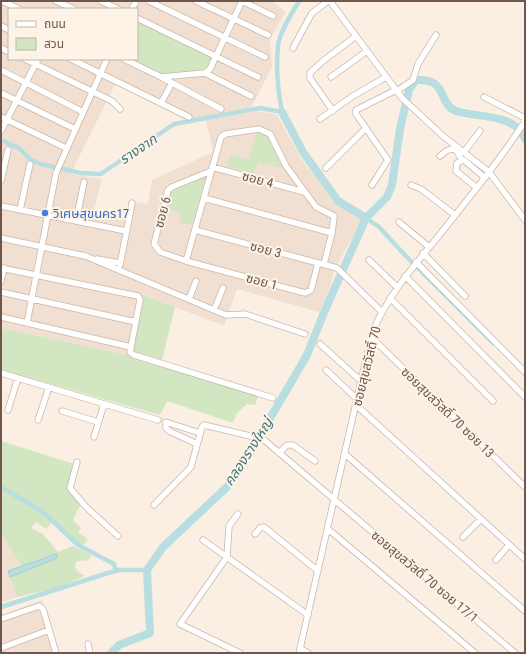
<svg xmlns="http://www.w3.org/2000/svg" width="526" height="654" viewBox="0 0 526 654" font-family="'Roboto Condensed','Noto Sans Thai',sans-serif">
<rect width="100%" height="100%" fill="#faefe2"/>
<path fill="#f1e0d1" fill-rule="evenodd" d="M1,1H272L286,12L270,39L272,67L251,108L193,119L116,83L73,169L72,174L102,179L94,210L125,217L129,201L148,204L152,180L213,152L206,120L257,111L277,115L302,160L337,203L363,218L334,271L330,288L319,312L237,289L224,326L142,294L128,355L1,328ZM9,9H137V59H9Z
M1,534L22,566L8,571L17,597L1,603Z
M42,600L60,653H1V616Z"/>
<path fill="#d3e6c2" d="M137,18L215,55L205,73L161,77L124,59H137Z
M257,131L265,132L286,169L258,162L254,174L227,166L231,154L249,159Z
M207,174L192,225L179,222L182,213L166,209L172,188Z
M141,294L175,307L162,360L134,352L132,349L142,301Z
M1,328L128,355L258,397L255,405L247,404L236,414L233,423L167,401L160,415L1,370Z
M1,441L71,463L74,466L69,481L81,504L73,520L81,528L78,532L88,539L81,548L72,542L52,522L46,529L36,522L31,528L43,534L58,552L73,546L89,554L91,556L86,562L85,560L76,562L75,565L77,571L85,576L56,588L17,597L10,577L57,558L56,554L22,566L1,534Z"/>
<path fill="#b9dee1" stroke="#a0ced2" d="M56,554L57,558L10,577L8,571Z"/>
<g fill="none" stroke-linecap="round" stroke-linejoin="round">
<path stroke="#b9dee1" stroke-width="4.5" d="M1,140L19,148L30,159L40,164L81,173L101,174L174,124L260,108L282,112C278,92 276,67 278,46C279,33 292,13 299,1
M366,218L379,227L403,253L493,343
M1,487L43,512L78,545L114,564L116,571
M1,607L108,573L119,570H147"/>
<path stroke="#b9dee1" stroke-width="8" d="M282,112L303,152L338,201L366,218
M111,653L119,645L150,633L147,570L163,547L227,487L258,439L307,355L325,310L366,218L387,197L392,185L400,129L409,90L416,80C449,78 437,104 456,111C478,118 515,113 525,139"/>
<defs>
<path id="minor" d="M2,1L19,9
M56,1L74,9
M101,1L118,9
M149,1L265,57
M196,1L268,35
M242,1L273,16
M330,1L402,98L443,136L489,172L525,220
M132,9L136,1
M137,18L258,77
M1,26L9,30
M1,48L9,52
M293,48L312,13L328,1
M25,59L112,101L120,109
M71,59L189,117
M124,59L161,77L205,73L210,69L242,1
M1,70L83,112
M205,73L251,96
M161,77L221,109
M331,77L367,51
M397,91L413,80L418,64L436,35
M1,93L75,129
M484,97L525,118
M161,103L172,83
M333,111L310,78V73L323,61L356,36
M1,117L66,148
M320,119L353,96L386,77
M1,131L38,59
M464,152L480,131
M440,156L446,151L452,149L456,150L462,160
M212,167L304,192
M326,168L366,128
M211,171L172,187L168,190L154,244L160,252L186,261L305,293L311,290L318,263
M1,181L8,150
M372,185L388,160L356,114V110L396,90
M411,185L421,189L455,215
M477,188L456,171L457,163L464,160L485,178
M204,198L332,233
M1,206L126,231
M20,210L30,164
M76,221L84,182
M399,222L429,247
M195,230L337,268L381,311
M1,238L85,256
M423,253L465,296
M83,255L226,315L245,314L305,334
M97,259L120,263
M369,260L397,287
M186,261L221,137L225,134L259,129L270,134L286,166L316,207L334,216L332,233L324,264
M416,262L525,372
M120,265L132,203
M1,268L138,296L140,300L130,352L134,355L273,398
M405,276L525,397
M1,281L4,268
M1,292L136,322
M390,298L493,401
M189,299L196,281
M214,310L223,288
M1,317L131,347
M27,323L56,173L107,59
M371,337L525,487
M320,344L361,381
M326,370L357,399
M1,373L158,420
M356,405L525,559
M8,410L18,378
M62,411L98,422
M38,420L49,387
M94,437L104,404
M197,444L169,431L166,428V422L200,433
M279,453L287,445H293L315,461
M345,454L525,611
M77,462L70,488L86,507L118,536
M154,505L191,467L202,427L204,425L263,439L515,653
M238,514L229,526L227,557L180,624L240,653
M328,529L475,653
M255,534L260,528L264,527L318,571
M463,537L481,519
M203,540L308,615
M496,560L509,545
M1,619L39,606L43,609L56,653
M88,644L90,653
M1,648L49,630
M300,648L308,653
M299,653L372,333C387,297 412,268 437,238C467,200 499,162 525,121"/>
</defs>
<use href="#minor" stroke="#c9b6aa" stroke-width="7"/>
<use href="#minor" stroke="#fff" stroke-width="5.5"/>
</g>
<circle fill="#3f7fe0" stroke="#fdf3e7" stroke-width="1.5" cx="45" cy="213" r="4"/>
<g text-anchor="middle" stroke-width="4" stroke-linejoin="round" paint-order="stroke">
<g font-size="13" fill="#6f554b" stroke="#fdf3e7">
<text transform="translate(258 179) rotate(15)" y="5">ซอย 4</text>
<text transform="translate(162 212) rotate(-75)" y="5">ซอย 6</text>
<text transform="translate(266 249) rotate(15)" y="5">ซอย 3</text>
<text transform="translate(262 281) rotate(15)" y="5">ซอย 1</text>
<text transform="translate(366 366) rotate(-76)" y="5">ซอยสุขสวัสดิ์ 70</text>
<text transform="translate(448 412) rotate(44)" y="5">ซอยสุขสวัสดิ์ 70 ซอย 13</text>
<text transform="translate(425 576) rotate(40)" y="5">ซอยสุขสวัสดิ์ 70 ซอย 17/1</text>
</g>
<g font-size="13" fill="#366cbe" stroke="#fdf3e7" text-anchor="start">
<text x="53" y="218">วิเศษสุขนคร17</text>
</g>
<g font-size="14" font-style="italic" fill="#43757a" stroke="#fdf3e7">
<text transform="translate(138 149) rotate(-34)" y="5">รางจาก</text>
<text transform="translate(248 452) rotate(-57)" y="5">คลองรางใหญ่</text>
</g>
</g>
<rect width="526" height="654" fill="none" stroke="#6f554b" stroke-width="4"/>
<rect x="8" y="8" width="130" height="52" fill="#fdf3e7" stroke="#c4b4a9"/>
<rect x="16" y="21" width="20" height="6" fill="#ffffff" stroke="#c4b4a9"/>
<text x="44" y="28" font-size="12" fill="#6f554b">ถนน</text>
<rect x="16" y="38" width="20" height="12" fill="#d3e6c2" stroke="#c4b4a9"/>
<text x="44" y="48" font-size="12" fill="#6f554b">สวน</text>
</svg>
